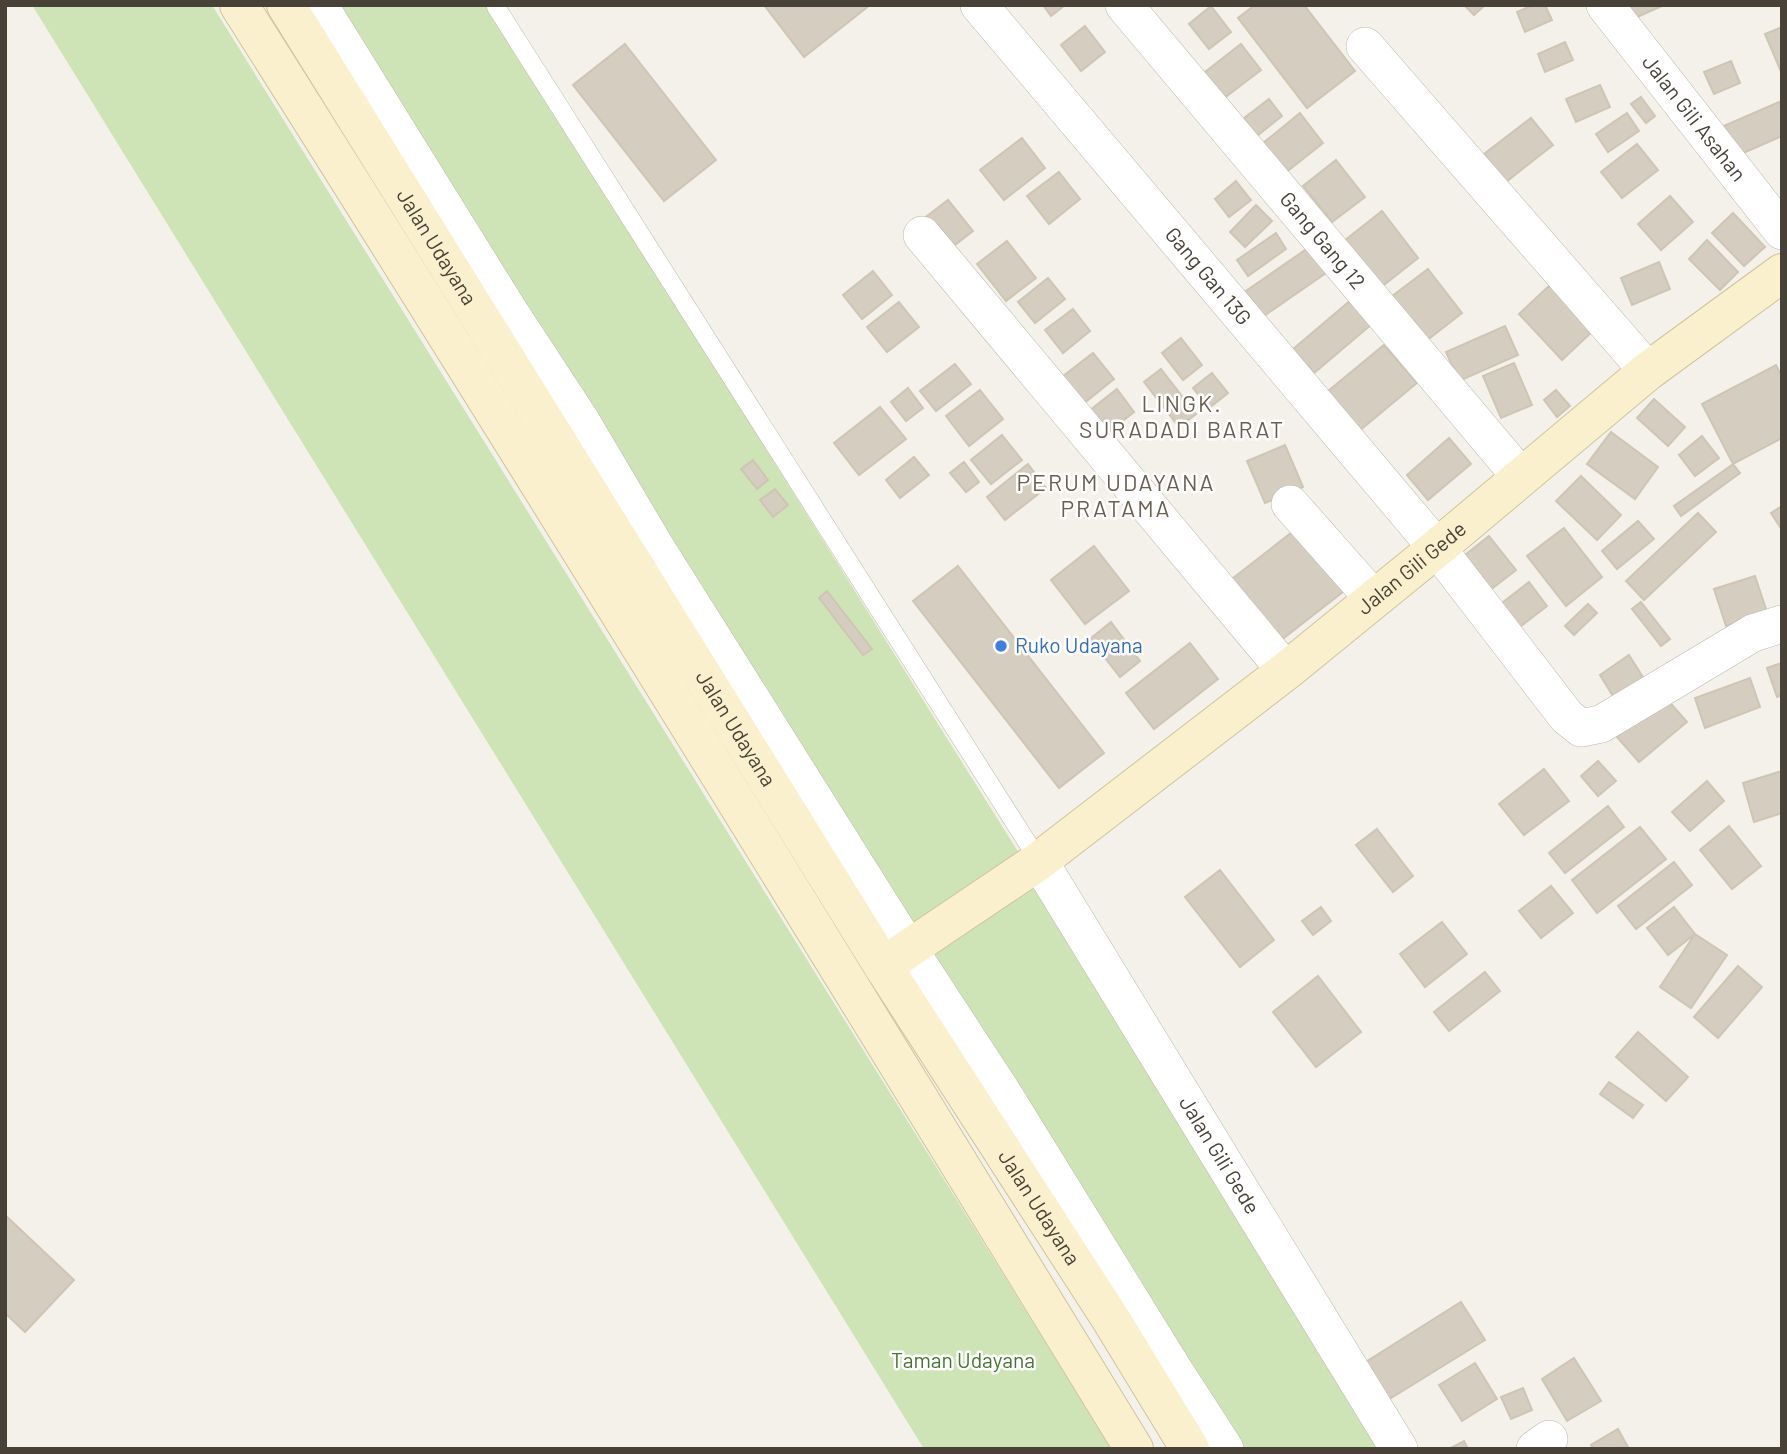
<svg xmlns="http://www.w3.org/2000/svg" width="1787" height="1454" viewBox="0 0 1787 1454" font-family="Barlow,sans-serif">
<rect width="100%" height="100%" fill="#f3f1ea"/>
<path fill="#cee4b6" d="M32,5H212L1112,1449H924Z
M326,5H488L1392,1449H1231Z"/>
<path fill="#d4cdc0" stroke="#cec5b4" stroke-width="2" d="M764,5H870L804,57Z
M1043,5H1065L1051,16Z
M1255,5H1304L1355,71L1307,108L1238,18Z
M1464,5H1485L1474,15Z
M1533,5H1545L1552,20L1525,32L1517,12Z
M1627,5H1664L1633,19Z
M1211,6L1231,32L1209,49L1189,24Z
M1085,26L1105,52L1081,71L1061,45Z
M1782,27V74L1765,34Z
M1565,42L1573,60L1545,72L1538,54Z
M625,44L716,160L664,201L573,85Z
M1241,44L1261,70L1211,108L1191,83Z
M1731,61L1740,83L1714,94L1704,72Z
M1600,85L1610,107L1576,122L1566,99Z
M1641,97L1655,116L1646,123L1631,104Z
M1269,99L1282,116L1253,139L1239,122Z
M1779,102L1782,108V136L1732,158L1719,128Z
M1300,113L1323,143L1280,177L1257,148Z
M1627,113L1639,131L1608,152L1596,134Z
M1531,118L1553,145L1506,182L1484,154Z
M1022,138L1045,168L1004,200L980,170Z
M1637,144L1658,170L1622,198L1601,172Z
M1336,160L1365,197L1332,222L1303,186Z
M1059,172L1080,199L1049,224L1027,196Z
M1236,181L1251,200L1229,217L1215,199Z
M1670,196L1693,222L1661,250L1638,224Z
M948,200L973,231L947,251L922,220Z
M1256,205L1272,221L1245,247L1230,232Z
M1382,211L1418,258L1380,288L1344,241Z
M1733,213L1765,247L1744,266L1712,233Z
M1276,233L1286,249L1248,276L1237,260Z
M1707,240L1738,272L1720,290L1689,259Z
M1007,241L1036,278L1006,301L977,264Z
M1308,248L1326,273L1261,318L1243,293Z
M1659,262L1670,289L1632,305L1621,278Z
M1428,269L1462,313L1426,341L1391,297Z
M873,271L892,295L862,319L843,295Z
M1048,278L1065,299L1035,323L1018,302Z
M1551,284L1595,329L1562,360L1519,314Z
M1351,300L1372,324L1314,373L1293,349Z
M899,302L919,327L887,352L867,327Z
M1073,309L1090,331L1063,353L1045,330Z
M1505,326L1518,355L1459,381L1446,352Z
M1181,338L1202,365L1183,380L1162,353Z
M1384,345L1417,383L1359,431L1327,392Z
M1093,353L1114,379L1083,404L1062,377Z
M1514,363L1532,405L1501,418L1483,376Z
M955,364L971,384L936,411L920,391Z
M1776,365L1782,377V438L1733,464L1702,404Z
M1161,369L1196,414L1179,427L1144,382Z
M1212,373L1228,393L1209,408L1193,388Z
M908,388L923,408L906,421L891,402Z
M1117,389L1134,412L1107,433L1089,411Z
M980,390L1003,419L969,446L946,416Z
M1556,390L1570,406L1557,417L1544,400Z
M1654,399L1685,427L1668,446L1637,418Z
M880,407L906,439L859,475L834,443Z
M1611,432L1658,467L1635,499L1587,464Z
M1002,435L1022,460L991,484L971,460Z
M1702,436L1719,458L1695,476L1679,455Z
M1449,438L1471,464L1428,500L1407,475Z
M1285,445L1303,487L1265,503L1247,461Z
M914,457L929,475L900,498L886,480Z
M753,460L768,480L757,489L741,469Z
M964,462L979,482L966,492L950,473Z
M1028,464L1046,488L1005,520L987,497Z
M1733,464L1740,473L1681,516L1674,506Z
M1581,476L1621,515L1597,540L1556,501Z
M775,489L788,505L773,517L760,500Z
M1782,506V530L1771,513Z
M1698,513L1716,532L1644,600L1626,581Z
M1638,521L1654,539L1617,569L1602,551Z
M1564,528L1602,577L1566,606L1527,556Z
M1296,529L1344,591L1271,648L1223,586Z
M1489,536L1516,570L1481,597L1455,563Z
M1094,546L1129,591L1085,624L1051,580Z
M958,566L1104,753L1059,788L913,601Z
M1755,576L1767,612L1726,626L1714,589Z
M1529,582L1547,606L1512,633L1493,610Z
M827,591L872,649L863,655L819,598Z
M1641,602L1670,639L1661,646L1632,609Z
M1588,604L1597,613L1574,635L1565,626Z
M1111,622L1140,661L1120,677L1090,639Z
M1190,643L1218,679L1154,729L1126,693Z
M1629,655L1646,682L1616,701L1600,675Z
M1782,663V695L1777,697L1767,668Z
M1750,678L1760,707L1705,728L1695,698Z
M1664,696L1687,722L1639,762L1617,737Z
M1598,761L1616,781L1598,796L1581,776Z
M1544,769L1569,801L1524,835L1499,804Z
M1782,771V813L1754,822L1743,783Z
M1707,781L1724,801L1690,831L1672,812Z
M1608,806L1624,827L1565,873L1549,853Z
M1729,826L1761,866L1732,889L1700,850Z
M1640,827L1666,859L1597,913L1572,880Z
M1377,829L1413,876L1393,892L1356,845Z
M1674,862L1692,885L1636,929L1618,906Z
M1220,870L1274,940L1240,967L1185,897Z
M1551,886L1573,913L1541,938L1519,911Z
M1321,907L1331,921L1313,935L1302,921Z
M1674,907L1695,934L1668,955L1647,928Z
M1442,922L1467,954L1425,987L1400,954Z
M1695,934L1727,955L1691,1008L1660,987Z
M1738,966L1762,987L1718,1038L1694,1017Z
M1485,972L1500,991L1449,1031L1434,1012Z
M1318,976L1361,1032L1316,1067L1273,1012Z
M1638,1032L1688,1077L1666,1101L1616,1057Z
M1609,1082L1643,1105L1633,1118L1600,1094Z
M5,1215L74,1280L25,1332L5,1313Z
M1461,1302L1485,1340L1388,1400L1364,1363Z
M1574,1358L1601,1401L1567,1421L1542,1379Z
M1475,1363L1497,1399L1462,1421L1439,1385Z
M1523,1388L1532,1410L1511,1419L1501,1397Z
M1618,1429L1629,1449H1593L1591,1445Z
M1464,1441L1468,1449H1449Z"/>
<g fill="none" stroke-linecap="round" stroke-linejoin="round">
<defs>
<path id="lane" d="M496,7L1039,861"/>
<g id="street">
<path d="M319,5L509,311L581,421L655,546L901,937L1004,1095L1172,1367L1225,1449"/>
<path id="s1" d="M979,5L1437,548L1567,717L1581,728L1601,724L1753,633L1782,624"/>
<path id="s2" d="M1124,5L1521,477"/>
<path id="s3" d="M1605,5L1782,231"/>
<path d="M1365,46L1648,371"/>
<path d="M922,235L1286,671"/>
<path d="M1290,504L1374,599"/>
<path id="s4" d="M1039,861L1399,1449"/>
<path d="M1535,1449L1549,1439"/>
</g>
<g id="secondary">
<path d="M239,5C542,484 838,966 1134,1449"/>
<path id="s5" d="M286,5L883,966L1112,1321L1190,1449"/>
<path id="s6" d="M883,966L1039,861L1286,671L1437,548L1648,371L1782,273"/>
</g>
</defs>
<use href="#lane" stroke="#beb8ad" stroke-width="19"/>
<use href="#street" stroke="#beb8ad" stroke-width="38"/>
<use href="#secondary" stroke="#cfc49d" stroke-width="40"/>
<use href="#lane" stroke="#fff" stroke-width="18"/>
<use href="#street" stroke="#fff" stroke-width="37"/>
<use href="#secondary" stroke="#faf0cd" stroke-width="38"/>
</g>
<circle fill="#3f7fe0" stroke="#fff" stroke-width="2.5" cx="1001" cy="646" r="7"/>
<g text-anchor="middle" stroke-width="5" stroke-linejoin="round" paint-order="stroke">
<g font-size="21" fill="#474138" stroke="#fff">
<text dy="7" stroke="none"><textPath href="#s3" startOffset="144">Jalan Gili Asahan</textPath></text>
<text dy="7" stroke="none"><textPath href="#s2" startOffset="308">Gang Gang 12</textPath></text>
<text dy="7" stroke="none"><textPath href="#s5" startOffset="285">Jalan Udayana</textPath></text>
<text dy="7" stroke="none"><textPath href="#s1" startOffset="355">Gang Gan 13G</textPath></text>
<text dy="7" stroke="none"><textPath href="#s6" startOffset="662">Jalan Gili Gede</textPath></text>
<text dy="7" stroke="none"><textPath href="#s5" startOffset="852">Jalan Udayana</textPath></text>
<text dy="7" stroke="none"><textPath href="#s4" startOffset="345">Jalan Gili Gede</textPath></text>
<text dy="7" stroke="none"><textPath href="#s5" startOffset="1419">Jalan Udayana</textPath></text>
</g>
<g font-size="21" fill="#366cbe" stroke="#fff" text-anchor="start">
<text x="1015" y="653">Ruko Udayana</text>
</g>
<g font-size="21" fill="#487430" stroke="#fff">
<text x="963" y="1368">Taman Udayana</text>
</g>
<g font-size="23" letter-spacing="2" fill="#695f50" stroke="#fff">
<text x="1182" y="412">LINGK.<tspan x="1182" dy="26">SURADADI BARAT</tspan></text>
<text x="1116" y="491">PERUM UDAYANA<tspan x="1116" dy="26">PRATAMA</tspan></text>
</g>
</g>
<rect width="1787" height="1454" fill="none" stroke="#474138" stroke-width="14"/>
</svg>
